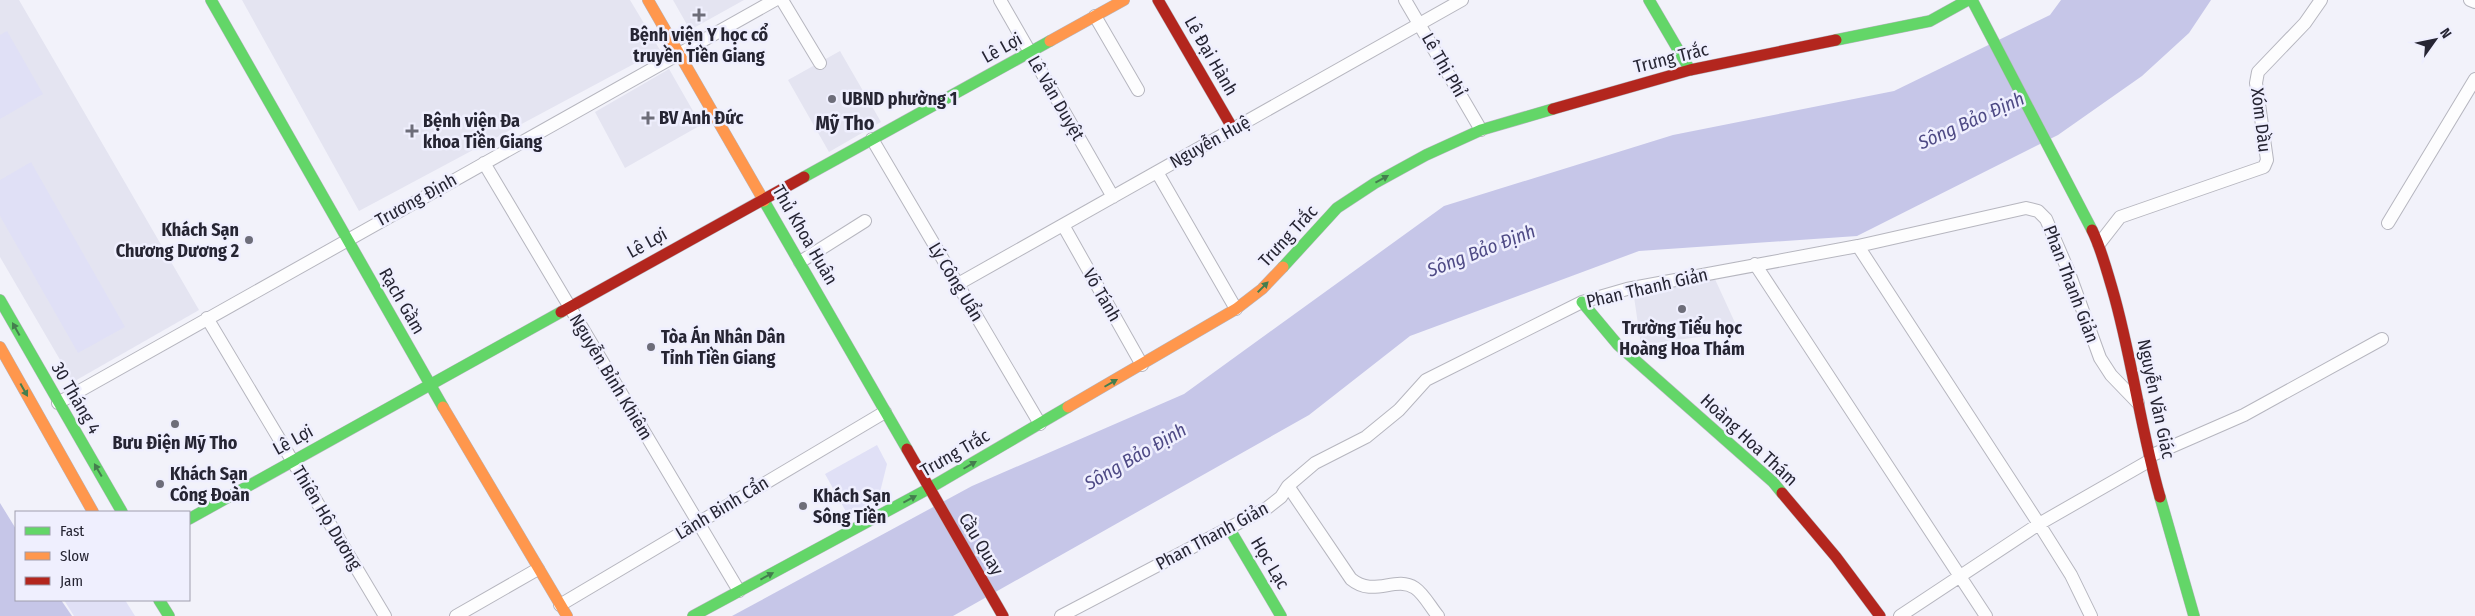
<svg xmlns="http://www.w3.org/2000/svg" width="2475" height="616" viewBox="0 0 2475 616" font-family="'Fira Sans Condensed',sans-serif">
<rect width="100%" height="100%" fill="#f2f2fa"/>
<path fill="#e4e4f1" d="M0,0H19L199,310L73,382L0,257Z
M242,0H630L660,50L359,211Z
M673,0H744L690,30Z
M840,51L881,122L829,152L788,80Z
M669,69L701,125L625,168L595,112Z
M1714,277L1737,327L1720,334L1641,345L1633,290Z"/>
<path fill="#e0e0f6" d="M7,31L43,94L0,119V35Z
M31,162L125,327L78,353L0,216V180Z
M877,445L887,464L878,500L849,517L825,474Z
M64,600H125L135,616H74Z"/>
<path fill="#c6c6e8" d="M2061,0H2211L2189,33L2142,76L2058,135L1857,236L1639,251L1410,336L1309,415L953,616H732L972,486L1184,394L1444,206L1673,135L1894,91L2050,15Z
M0,503L16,529V600H61L72,616H0Z"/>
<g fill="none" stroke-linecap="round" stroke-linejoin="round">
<defs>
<path id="street" d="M782,0L820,63
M1000,0L1113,197
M1405,0L1481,130
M2470,0L2475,2
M1095,16L1138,90
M872,139L1040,424
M484,163L739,591
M1157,172L1236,309
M2388,223L2475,79
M1063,225L1142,365
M2099,244L2120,217L2264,167L2267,160L2256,83L2258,72L2305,23L2321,0
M1858,246L2039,524L2071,575L2091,616
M800,262L865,221
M1755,264L1986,616
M958,284L1462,0
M207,318L385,616
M58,403L775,0
M2150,456L2244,415L2382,339
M1288,486L1351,579C1374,598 1395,575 1415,588C1424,594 1431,608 1438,616
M560,605L885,412
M456,616L538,569
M1061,616L1267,508L1281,497L1288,486L1315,463L1366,437L1399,410L1426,380L1582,302L1627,289L1858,246L2026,208L2038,211L2046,219L2068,270L2100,358L2111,375L2138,403
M1900,616L2039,524L2149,461"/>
<path id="fast" d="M211,0L443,407
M1649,0L1690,70
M1972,0L2092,230
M1836,40L1930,21L1968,0
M804,177L1050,41
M764,201L907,449
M1283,267L1337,208L1375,183L1426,155L1481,130L1553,109
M0,300L122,512
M1582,302L1618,345L1773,482L1782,493
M2160,497L2194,616
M189,519L561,312
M1229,528L1281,616
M159,600L169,616
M693,616L928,489L1068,407"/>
<path id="slow" d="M648,0L764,201
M1050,41L1124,0
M0,347L93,512
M443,407L567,616
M1068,407L1236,309L1262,289L1283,267"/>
<path id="jam" d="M1158,0L1233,129
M1553,109L1690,70L1836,40
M2092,230C2101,248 2106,268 2112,288C2132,356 2140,428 2160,497
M561,312L804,177
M907,449L1003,616
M1782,493L1836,557L1880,616"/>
</defs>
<use href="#street" stroke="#b6b6bf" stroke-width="14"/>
<use href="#fast" stroke="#b6b6bf" stroke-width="12"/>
<use href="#slow" stroke="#b6b6bf" stroke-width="12"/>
<use href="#jam" stroke="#b6b6bf" stroke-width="12"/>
<use href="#street" stroke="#fdfdfe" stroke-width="12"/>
<use href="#fast" stroke="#63d668" stroke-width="11"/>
<use href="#slow" stroke="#ff974d" stroke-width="11"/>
<use href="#jam" stroke="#b3261e" stroke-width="11"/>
</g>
<defs><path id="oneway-solid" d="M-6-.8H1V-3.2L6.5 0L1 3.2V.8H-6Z" transform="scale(1.25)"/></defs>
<g fill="#447e4e">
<use href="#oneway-solid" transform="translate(1382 179) rotate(-29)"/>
<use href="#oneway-solid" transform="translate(1263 287) rotate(-45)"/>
<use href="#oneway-solid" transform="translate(16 329) rotate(-119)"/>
<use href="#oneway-solid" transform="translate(1111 383) rotate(-30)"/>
<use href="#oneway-solid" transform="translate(24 390) rotate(61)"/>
<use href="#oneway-solid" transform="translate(970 465) rotate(-30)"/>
<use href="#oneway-solid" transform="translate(98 470) rotate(-120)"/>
<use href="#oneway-solid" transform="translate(910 499) rotate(-28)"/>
<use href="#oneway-solid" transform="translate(767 576) rotate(-28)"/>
</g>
<g fill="#6d6d79" stroke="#efeffe" stroke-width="2">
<path d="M696.5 7.5h5v5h5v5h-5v5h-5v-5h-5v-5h5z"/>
<circle cx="832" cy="99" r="5"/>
<path d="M645.5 110.5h5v5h5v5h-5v5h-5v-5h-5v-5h5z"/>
<path d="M409.5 123.5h5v5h5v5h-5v5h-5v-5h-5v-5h5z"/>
<circle cx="249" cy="240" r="5"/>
<circle cx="1682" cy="309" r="5"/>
<circle cx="651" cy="347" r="5"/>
<circle cx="175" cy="424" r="5"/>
<circle cx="160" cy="484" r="5"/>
<circle cx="803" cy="506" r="5"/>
</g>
<g text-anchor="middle" stroke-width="5" stroke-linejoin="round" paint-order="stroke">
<g font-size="18" font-weight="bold" fill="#262533" stroke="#efeffe" text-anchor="start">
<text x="699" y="41" text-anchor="middle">Bệnh viện Y học cổ<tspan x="699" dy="21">truyền Tiền Giang</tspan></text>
<text x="842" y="105">UBND phường 1</text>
<text x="659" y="124">BV Anh Đức</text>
<text x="423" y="127">Bệnh viện Đa<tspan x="423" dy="21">khoa Tiền Giang</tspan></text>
<text x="239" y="236" text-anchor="end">Khách Sạn<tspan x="239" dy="21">Chương Dương 2</tspan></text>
<text x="1682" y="334" text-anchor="middle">Trường Tiểu học<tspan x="1682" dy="21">Hoàng Hoa Thám</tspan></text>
<text x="661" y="343">Tòa Án Nhân Dân<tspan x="661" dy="21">Tỉnh Tiền Giang</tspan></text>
<text x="175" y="449" text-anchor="middle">Bưu Điện Mỹ Tho</text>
<text x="170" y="480">Khách Sạn<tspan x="170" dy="21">Công Đoàn</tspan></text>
<text x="813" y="502">Khách Sạn<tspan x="813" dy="21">Sông Tiền</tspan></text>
</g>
<g font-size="18" fill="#262533" stroke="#efeffe">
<text transform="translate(1002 48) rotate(-29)" y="6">Lê Lợi</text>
<text transform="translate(1211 56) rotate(60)" y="6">Lê Đại Hành</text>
<text transform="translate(1671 58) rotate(-14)" y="6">Trưng Trắc</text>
<text transform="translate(1444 65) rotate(60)" y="6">Lê Thị Phỉ</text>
<text transform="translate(1056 98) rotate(60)" y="6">Lê Văn Duyệt</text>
<text transform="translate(2261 120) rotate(83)" y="6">Xóm Dầu</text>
<text transform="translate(1210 142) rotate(-29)" y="6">Nguyễn Huệ</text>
<text transform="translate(416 200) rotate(-29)" y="6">Trương Định</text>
<text transform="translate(805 235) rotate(60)" y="6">Thủ Khoa Huân</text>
<text transform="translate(1288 236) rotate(-47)" y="6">Trưng Trắc</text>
<text transform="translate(647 243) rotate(-29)" y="6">Lê Lợi</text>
<text transform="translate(956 282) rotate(59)" y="6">Lý Công Uẩn</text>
<text transform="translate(2071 284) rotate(69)" y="6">Phan Thanh Giản</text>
<text transform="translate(1647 288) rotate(-13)" y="6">Phan Thanh Giản</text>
<text transform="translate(1102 295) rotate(60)" y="6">Võ Tánh</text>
<text transform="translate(402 301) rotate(60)" y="6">Rạch Gầm</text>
<text transform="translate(611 377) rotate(59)" y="6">Nguyễn Bỉnh Khiêm</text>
<text transform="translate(76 398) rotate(60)" y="6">30 Tháng 4</text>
<text transform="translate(2156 399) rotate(78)" y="6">Nguyễn Văn Giác</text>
<text transform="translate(293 440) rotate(-29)" y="6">Lê Lợi</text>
<text transform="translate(1749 440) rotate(43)" y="6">Hoàng Hoa Thám</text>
<text transform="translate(955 453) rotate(-30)" y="6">Trưng Trắc</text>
<text transform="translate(722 508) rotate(-31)" y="6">Lãnh Binh Cẩn</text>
<text transform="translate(327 518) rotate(59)" y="6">Thiên Hộ Dương</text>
<text transform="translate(1212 536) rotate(-28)" y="6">Phan Thanh Giản</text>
<text transform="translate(981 544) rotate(59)" y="6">Cầu Quay</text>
<text transform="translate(1270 563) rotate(59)" y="6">Học Lạc</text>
</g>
<g font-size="19" font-style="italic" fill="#4e4a85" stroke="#efeffe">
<text transform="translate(1971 120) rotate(-24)" y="7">Sông Bảo Định</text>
<text transform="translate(1481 250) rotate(-21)" y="7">Sông Bảo Định</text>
<text transform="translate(1135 456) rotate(-30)" y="7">Sông Bảo Định</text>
</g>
<g font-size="20" font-weight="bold" fill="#262533" stroke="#efeffe">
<text x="845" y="130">Mỹ Tho</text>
</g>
</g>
<rect x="15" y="511" width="175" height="90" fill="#efeffe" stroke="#9f9ead"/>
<rect x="25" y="527" width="25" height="8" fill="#63d668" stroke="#9f9ead"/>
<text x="60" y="536" font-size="15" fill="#262533">Fast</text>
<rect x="25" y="552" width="25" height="8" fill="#ff974d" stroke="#9f9ead"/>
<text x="60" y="561" font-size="15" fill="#262533">Slow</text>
<rect x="25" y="577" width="25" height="8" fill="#b3261e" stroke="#9f9ead"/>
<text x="60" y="586" font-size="15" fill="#262533">Jam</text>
<g transform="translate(2435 40) rotate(57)" stroke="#efeffe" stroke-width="4" paint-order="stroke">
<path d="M0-4L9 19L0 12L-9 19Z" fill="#262533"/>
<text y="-8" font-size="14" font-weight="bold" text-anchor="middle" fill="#262533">N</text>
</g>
</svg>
